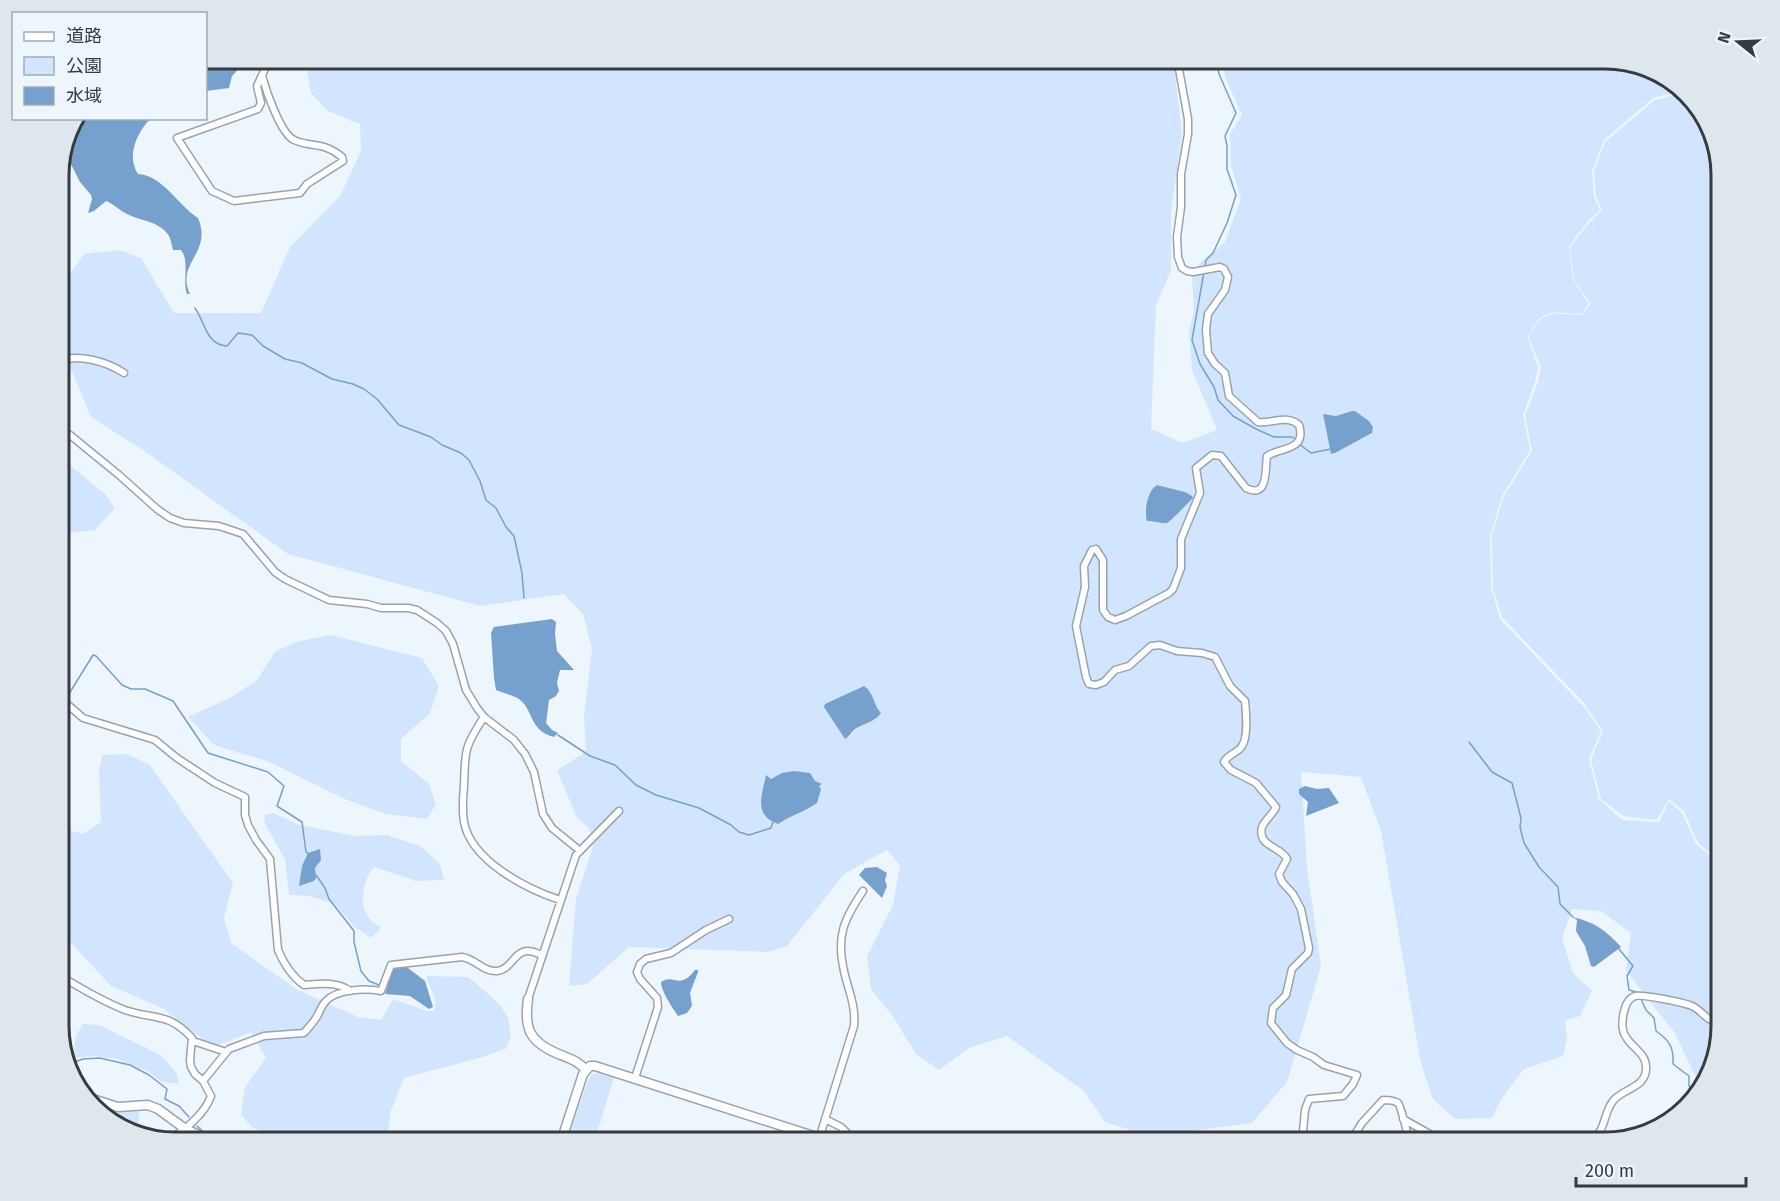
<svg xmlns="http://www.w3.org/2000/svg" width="1780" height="1201" viewBox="0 0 1780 1201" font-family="'Fira Sans','Noto Sans JP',sans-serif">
<rect width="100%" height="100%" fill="#edf5fd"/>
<path fill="#d1e6fe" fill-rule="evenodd" d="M1605,58L1670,78L1682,91L1653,98L1604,140L1592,171L1594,197L1600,210L1589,220L1569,246L1573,280L1589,304L1581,314C1552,312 1541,307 1528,338L1538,367L1535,382L1523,415L1530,450L1502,496L1490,537L1491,587L1500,619L1583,706L1601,731L1589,759L1599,799L1622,820L1659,822L1669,802L1682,813L1696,844L1710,856L1721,854V1026L1703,1085L1694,1074L1675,1033L1626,971L1631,933L1601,911L1572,909L1562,938L1573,973L1592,991L1580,1016L1565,1020L1567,1039L1563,1056L1524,1069L1502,1098L1492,1118L1455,1119L1432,1098L1420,1059L1381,831L1361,777L1301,772L1307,867L1321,966L1287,1082L1252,1123L1150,1136L1105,1122L1084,1091L1007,1036L969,1048L939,1070L916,1054L894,1018L871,989L867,956L893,905L900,865L887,850L844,874L787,946L768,952L629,947L587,984L569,986L576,899L593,846L589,828L577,818L557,770L586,752L584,717L592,649L583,614L564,594L480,606L288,554L143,450L91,417L59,341V290L84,254L120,250L141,258L174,313H261L290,247L340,196L361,151L360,124L328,111L311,93L305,59H1173L1182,133L1171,213V271L1156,305L1151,429L1183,443L1217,430L1192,370L1189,331L1194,311L1192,279L1200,263L1225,242L1241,199L1231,165L1230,134L1242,115L1225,77L1222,59ZM1352,411H1355L1369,421L1373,427L1371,434L1335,453L1331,454L1327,414L1336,416ZM1157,485L1185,492L1193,498L1167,523L1150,522L1145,513L1147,500ZM864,686C875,694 876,707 875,720C864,723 854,727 849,737L833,702ZM783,773H810L815,781L821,784L819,786L820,789L817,803C805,811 791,815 779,823L768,778L771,779Z
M1683,93L1706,117L1721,175V851L1710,853L1698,843L1684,811L1669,799L1657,820L1623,816L1601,799L1591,760L1603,731L1584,703L1502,617L1493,589L1492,536L1503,498L1532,451L1525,416L1538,382L1541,367L1529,338C1542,308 1554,314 1582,315L1591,304L1574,280L1570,247L1591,221L1602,210L1596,196L1594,172L1605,142L1655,100Z
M59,456L106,495L115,508L95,530L59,534Z
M331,635L422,658L439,686L430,713L401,739V761L429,784L436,804L427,819L386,814L345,799L267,761L214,745L188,717L230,698L257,680L275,652L295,642Z
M126,754L149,764L233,883L224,918L231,943L296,989L358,1017L381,1020L393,999L427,1011H434L436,1002L426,976L468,977L486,992L499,1004L508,1017L511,1036L506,1048L483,1057L404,1078L390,1113L388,1142H297L253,1128L241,1115L245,1087L266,1058L251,1032L217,1046L205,1041L164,1009L111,986L73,945L59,936V827L83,834L101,822L99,772L102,755Z
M273,813L299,825L356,836L387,835L420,846L440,864L444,880L417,881L374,867C363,880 358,903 369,918C372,922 377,925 381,928L371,938L354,926L333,903L309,896L289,895L285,859L265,824L264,815Z
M83,1024L99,1025L162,1056L177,1074L179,1084L160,1081L148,1071L117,1059L96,1056L66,1058L64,1052L73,1053L76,1036Z
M595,1073L614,1078L594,1142H567L587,1083L590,1076Z
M120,1111L139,1112L138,1131L111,1123Z"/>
<path fill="#76a0cd" d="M248,59L232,76L229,88L206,91V59Z
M75,119H150C137,133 126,156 138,174C162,175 178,205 198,218C213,253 175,263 190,294H187C182,280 190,261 181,250H173C172,246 171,240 169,236C160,221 140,221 127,214C119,210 114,204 106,201L94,211L88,213L92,199L91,195L80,182L72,166L61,159L68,130Z
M1352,411H1355L1369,421L1373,427L1372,433L1335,453L1331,454L1323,414L1336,416Z
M1157,485L1185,492L1192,496L1193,498C1188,503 1170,522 1167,523C1162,524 1153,521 1147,521C1144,511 1147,491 1157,485Z
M552,619L556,622L555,634L557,651L574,670H560L557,683L559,691L556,696L549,700L546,723L552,730L558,733L554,737C529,731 534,710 519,699C512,695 503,693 496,690L494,678L491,633L494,627Z
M864,686C874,692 873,705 881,713C875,722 864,723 855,729C851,732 849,737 845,739L824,707L825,704Z
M794,771L810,773L815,781L822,784L819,786L821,789L817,803C805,812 791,815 778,824C753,815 762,796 766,775L771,779L782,773Z
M1305,786L1317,789L1329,788L1339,803L1306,816L1308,802L1299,794V789Z
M320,849L321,860L315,868L316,878L314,881L299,886L302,866L308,853Z
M877,867L887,873L885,880L887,886L882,898L859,875L865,868Z
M1572,917C1593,921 1607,931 1621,947L1594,967L1591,966L1585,946L1576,931L1577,920Z
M404,965L425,981L433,1007L429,1009L410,996L385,994L393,969Z
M695,970H698V972L690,993L692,1006L687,1013L678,1016C672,1007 661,991 661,982C674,973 679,991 695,970Z
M255,1131L274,1139L292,1142H249L252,1133Z"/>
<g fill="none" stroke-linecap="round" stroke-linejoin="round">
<path stroke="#76a0cd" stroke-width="1.5" d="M1205,267L1206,260L1213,253L1227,223L1236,195L1227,169V146L1225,136L1236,113L1219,74L1216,58
M1204,272L1192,340L1200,364L1214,387L1218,400L1233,416L1256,429L1274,437H1292L1295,439
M195,308C205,322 206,345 227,346L238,333L252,335L263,346L285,359L302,363L332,379L353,384L364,389L377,399L399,425L431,437L442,445L461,453L469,460L480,481L486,500L496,508L506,527L514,536L522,573L524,598
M1298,443L1311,453L1331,449
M67,697L93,655L96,656L122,685L131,689H145L173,701L208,753L268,772L284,786L277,806L302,822L306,852L309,854
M558,735L590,756L615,765L636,785L656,795L699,808L731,825L739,832L749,835L771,828L773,822
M1469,742L1492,772L1512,783L1521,818L1520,827L1524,843L1539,867L1558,887L1560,904L1573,917
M316,875L325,888L329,899L354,931V942L361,971L369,981L379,985
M1619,949L1633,966L1627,976L1629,990L1640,993
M1641,999L1646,1010L1654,1018L1656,1031C1669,1040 1674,1047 1673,1064L1689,1076V1086L1696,1096
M67,1060L75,1062L83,1059L100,1058L130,1065L149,1075L167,1089L165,1099L179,1106L189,1117
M197,1126L207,1135
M214,1138L234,1139L245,1142"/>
<defs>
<path id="street" d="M1177,58L1188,119V134L1181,174V207L1177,237L1178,257L1182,268L1187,271L1193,272L1220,267L1224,269L1228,277L1225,290L1208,314L1206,330L1208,353L1215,364L1225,373L1229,396L1258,422C1272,424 1286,414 1299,425C1307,451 1281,447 1267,456C1265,467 1269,500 1246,488L1221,456L1212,455L1196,468L1200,493L1181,539V568L1173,589L1169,593L1126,616L1115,620L1108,617L1103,610V560L1096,549L1092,550L1084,566L1085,587L1076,626L1086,677L1089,684L1096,685L1104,682L1115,670L1129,666L1151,646L1160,645L1177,651L1202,653L1215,657L1230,686L1245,701C1246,711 1248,738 1242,746C1238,753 1228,754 1224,762L1231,770L1256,783L1276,807C1273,815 1265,819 1262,827C1257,847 1281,846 1287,859L1279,874L1282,882L1293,894L1301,909L1309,948L1308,953L1292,969L1286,995L1273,1008L1271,1023L1287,1043L1297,1050L1313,1057L1324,1065L1357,1075L1353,1084L1343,1096L1309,1099L1305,1110L1302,1142
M262,76C266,90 280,133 294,140C312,148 323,141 342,157L343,161L307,184L300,193L234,201L212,191L177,138L258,109L261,103L257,86L270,58
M59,363C75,351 109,363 124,373
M59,430L70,435L119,475L157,509L170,518L184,523L219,526L243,534L275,572L285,579L329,600L367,604L381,608H408L417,610L437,623L446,631L453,644L466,690L477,708L484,717L514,740L525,754L534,772L543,814L552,828L579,850
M59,697L83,718L155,740L177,758L215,783L245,797V815L248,825L256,840L270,859L278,950C284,964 291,976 304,985C319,984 336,981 350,991
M484,717C464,747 465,751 464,786C463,797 462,811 464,822C471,861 527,889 560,900
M59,975C80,988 102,1001 125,1010C155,1020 168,1012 192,1038L190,1060L191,1067L195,1074L203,1081L211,1096C205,1114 183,1132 167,1140
M528,999L576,855L619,811
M193,1041L226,1052
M635,1078L658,1007L657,998L640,979L637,972L640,964L646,959L671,953L706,930L729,919
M203,1081L229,1049L264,1036L304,1033C308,1028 313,1023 316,1018C320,1012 321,1006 326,1001C337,989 366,988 381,991L391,965L462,957C476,959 483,972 497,971C511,970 514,951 528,951C533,951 538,954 543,955
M825,1119L841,1127L854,1140L869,1142
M1403,1119L1444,1142
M818,1142L854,1026C856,1005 848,990 844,971C836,936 844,919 863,891
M1350,1142L1362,1123L1383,1100C1388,1100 1394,1100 1398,1103C1401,1106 1408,1136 1409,1142
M1586,1142C1608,1133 1601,1117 1613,1101C1623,1088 1647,1088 1646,1067C1646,1053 1632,1048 1626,1037C1619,1027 1623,1000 1635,996C1643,994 1687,1003 1694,1007C1705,1013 1706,1023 1721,1020"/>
<path id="secondary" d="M528,999C524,1028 529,1041 556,1053C568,1058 577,1060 586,1070
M86,1097L118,1107L148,1105L158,1109L184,1128L213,1142
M561,1142L583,1074L590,1066H595L832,1142"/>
</defs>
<use href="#street" stroke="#9aa3ad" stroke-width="9"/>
<use href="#secondary" stroke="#9aa3ad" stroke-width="11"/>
<use href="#street" stroke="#fff" stroke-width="6"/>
<use href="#secondary" stroke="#fff" stroke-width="8"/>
</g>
<path d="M0 0H1780V1201H0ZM175 69H1605A106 106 0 0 1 1711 175V1026A106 106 0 0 1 1605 1132H175A106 106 0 0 1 69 1026V175A106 106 0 0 1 175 69Z" fill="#dee6ee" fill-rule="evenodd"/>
<path fill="none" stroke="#373a3e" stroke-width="3" d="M175 69H1605A106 106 0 0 1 1711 175V1026A106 106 0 0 1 1605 1132H175A106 106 0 0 1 69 1026V175A106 106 0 0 1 175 69Z"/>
<rect x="12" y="12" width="195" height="108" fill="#edf5fd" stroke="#a4aab1" stroke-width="1.5"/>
<rect x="24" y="32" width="30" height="9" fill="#ffffff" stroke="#a4aab1" stroke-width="1.5"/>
<text x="66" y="42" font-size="18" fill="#373a3e">道路</text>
<rect x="24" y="57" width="30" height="18" fill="#d1e6fe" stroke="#a4aab1" stroke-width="1.5"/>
<text x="66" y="72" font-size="18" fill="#373a3e">公園</text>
<rect x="24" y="87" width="30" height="18" fill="#76a0cd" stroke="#a4aab1" stroke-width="1.5"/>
<text x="66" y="102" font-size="18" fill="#373a3e">水域</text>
<g transform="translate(1738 42) rotate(288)" stroke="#edf5fd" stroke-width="4.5" paint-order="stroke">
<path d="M0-4.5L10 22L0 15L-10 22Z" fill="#373a3e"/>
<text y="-9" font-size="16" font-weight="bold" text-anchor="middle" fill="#373a3e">N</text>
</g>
<path d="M1576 1177v9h170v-9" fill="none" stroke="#373a3e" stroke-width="3"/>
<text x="1585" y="1177" font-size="18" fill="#373a3e" stroke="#edf5fd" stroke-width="4.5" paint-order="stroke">200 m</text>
</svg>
